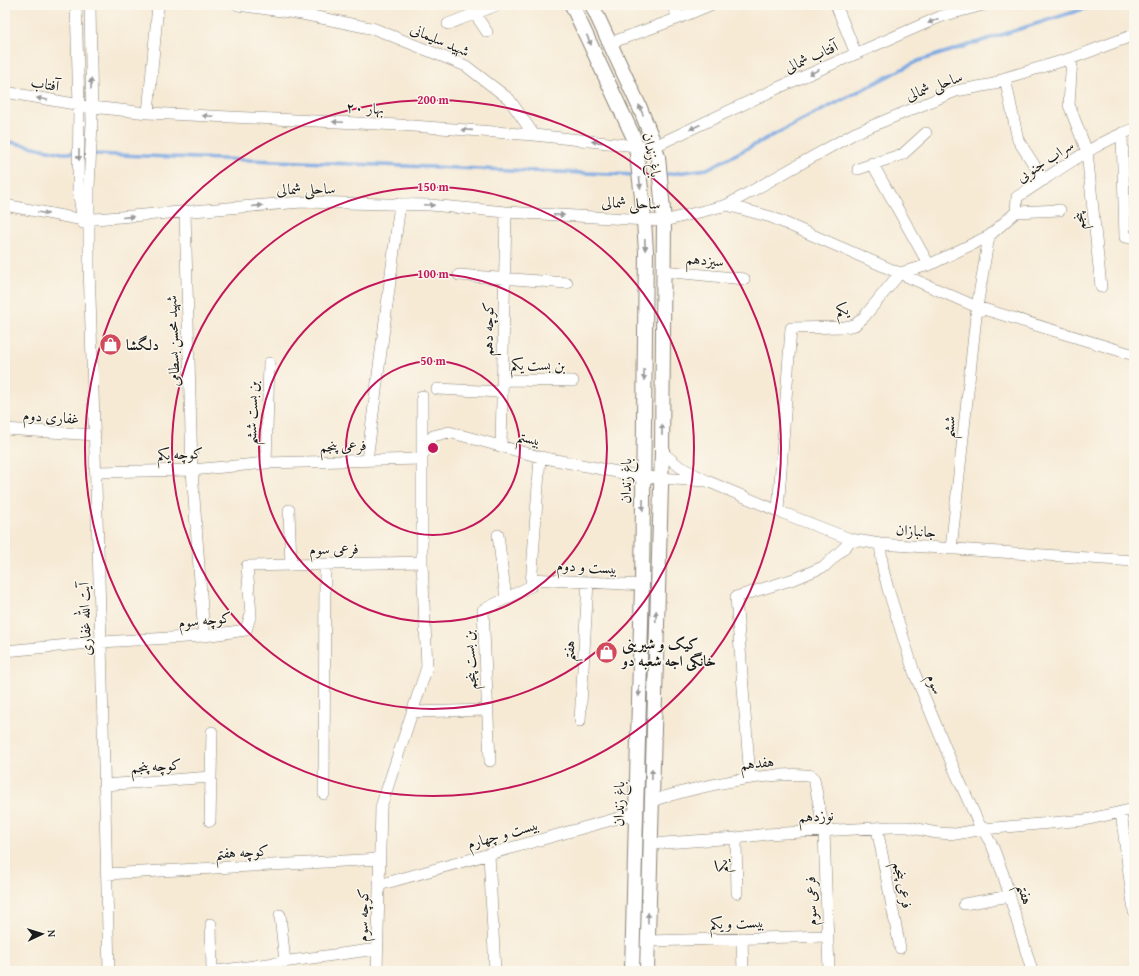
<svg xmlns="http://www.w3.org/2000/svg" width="1139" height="976" viewBox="0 0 1139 976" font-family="'Gentium Book Plus',Amiri,serif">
<rect width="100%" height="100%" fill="#fbf7ec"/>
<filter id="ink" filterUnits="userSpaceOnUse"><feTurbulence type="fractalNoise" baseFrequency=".025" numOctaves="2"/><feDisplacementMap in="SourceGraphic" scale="8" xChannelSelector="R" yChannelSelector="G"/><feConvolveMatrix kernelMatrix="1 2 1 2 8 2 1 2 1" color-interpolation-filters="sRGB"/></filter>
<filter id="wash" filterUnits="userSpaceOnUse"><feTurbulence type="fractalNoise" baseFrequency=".012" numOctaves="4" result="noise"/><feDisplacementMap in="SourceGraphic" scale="16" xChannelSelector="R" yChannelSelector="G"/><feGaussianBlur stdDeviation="0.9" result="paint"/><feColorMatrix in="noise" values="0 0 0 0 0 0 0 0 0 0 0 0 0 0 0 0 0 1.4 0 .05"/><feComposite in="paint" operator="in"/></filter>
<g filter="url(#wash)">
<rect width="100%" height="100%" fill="#f6ead5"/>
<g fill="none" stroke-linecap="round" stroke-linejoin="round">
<path stroke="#79a7e2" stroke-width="3.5" d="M5,141L63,153H77
M93,154L636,175
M662,175L707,169L918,61L1096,5
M643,176H656"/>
</g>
</g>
<g filter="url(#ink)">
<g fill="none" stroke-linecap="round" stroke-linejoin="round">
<defs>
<path id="minor" d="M76,5L79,105L78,189L83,223
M90,5L92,123L89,187V266L101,642L109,971
M238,5L302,14L375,29L466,66L509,99L534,135
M473,5L475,14L487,32
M672,5L679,18L710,5
M836,5L856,54
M448,24L497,5
M610,43L679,18
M1072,58L1069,105L1087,152L1101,287
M1005,78L1018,140L1044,180
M5,92L92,107L148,113L399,125L534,135L636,146H655L782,86L942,16L983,5
M148,113L158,5
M1122,133L1125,237L1134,238
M872,163L929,265
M858,169L903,154L926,133
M5,205L83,220L302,202L430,205L506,212L664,221L727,205L855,133L956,91L994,84L1005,78L1072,58L1134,35
M727,205L771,217L977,307L1134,355
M185,212L192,470L204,636
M1016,212L1060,210
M663,271L744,279
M459,275L567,283
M502,380L573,381
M437,389L502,392
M5,429L95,435
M501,447L506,212
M662,452L680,467L707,481L778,511L850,539L880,544L1134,561
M422,456L433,436L449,432L540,457L643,477L705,481
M367,460L400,204
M266,463L269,363
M96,472L192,470L266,463L421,459
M289,510L291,565
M778,511L791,328L845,327L855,325L864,317L900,273L929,265L989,236
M498,535L506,599
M880,544L883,569L888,589L914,672L955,771L978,822L992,845L1003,874L1032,971
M951,549L977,307L989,236L1016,212L1017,197C1055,173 1092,144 1134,129
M531,579L642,585
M5,651L101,642L204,636L246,630L251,614L247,566L422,562
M412,712L488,710
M580,721L588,582
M490,761L483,610L531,586L540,457
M750,778L736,597L797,578L825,566L847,545L850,539
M104,785L211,777
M324,794L325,564
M651,801C690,789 728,780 769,776C782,775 798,773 812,776L814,779L824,831L829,971
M1121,812L1134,912
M210,821L212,732
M877,828L900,948
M736,838L737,893
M650,844L736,838L767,834L891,827H908L937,833L956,834L983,829L1085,820L1134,809
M489,854L495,971
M106,874L380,859
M379,885L636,813
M964,904L1010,896
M280,915L285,962
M211,924L212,971
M742,938L743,971
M648,941L828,936
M217,971L377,949
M377,971L381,807L427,667L422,562V396"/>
<path id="major" d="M572,5L633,136L636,146L643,206L646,252L642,585L632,971
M592,5L640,108L655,146L658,157L664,221L662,452L647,971"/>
</defs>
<use href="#minor" stroke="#898378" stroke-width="12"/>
<use href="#major" stroke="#898378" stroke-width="16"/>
<use href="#minor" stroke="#fff" stroke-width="11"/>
<use href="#major" stroke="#fff" stroke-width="14"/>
</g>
<defs><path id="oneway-solid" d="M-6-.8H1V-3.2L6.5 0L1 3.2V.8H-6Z"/></defs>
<g fill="#999">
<use href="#oneway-solid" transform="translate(933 21) rotate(156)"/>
<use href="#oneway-solid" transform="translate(589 40) rotate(65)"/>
<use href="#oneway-solid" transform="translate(814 72) rotate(156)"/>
<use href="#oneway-solid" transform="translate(91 84) rotate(-91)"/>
<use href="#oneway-solid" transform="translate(42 99) rotate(-170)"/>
<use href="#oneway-solid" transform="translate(641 110) rotate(-113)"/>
<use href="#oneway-solid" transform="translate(208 116) rotate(-177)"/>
<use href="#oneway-solid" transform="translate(338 122) rotate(-177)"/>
<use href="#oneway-solid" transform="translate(695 127) rotate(155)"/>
<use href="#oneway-solid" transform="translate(467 130) rotate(-176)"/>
<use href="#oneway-solid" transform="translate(597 142) rotate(-174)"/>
<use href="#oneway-solid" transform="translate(79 155) rotate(90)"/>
<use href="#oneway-solid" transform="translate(640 183) rotate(83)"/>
<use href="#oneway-solid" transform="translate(429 205) rotate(3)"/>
<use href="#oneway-solid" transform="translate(257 206) rotate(-5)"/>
<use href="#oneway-solid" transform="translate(43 213) rotate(10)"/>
<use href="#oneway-solid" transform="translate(559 215) rotate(3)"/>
<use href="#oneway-solid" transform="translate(128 217) rotate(-5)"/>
<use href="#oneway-solid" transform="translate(645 245) rotate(88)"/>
<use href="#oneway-solid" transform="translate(644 375) rotate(91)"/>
<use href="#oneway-solid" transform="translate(662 430) rotate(-90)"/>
<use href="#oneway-solid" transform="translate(643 505) rotate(91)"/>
<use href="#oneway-solid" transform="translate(656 616) rotate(-88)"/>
<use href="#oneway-solid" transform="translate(639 691) rotate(91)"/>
<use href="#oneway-solid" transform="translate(652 774) rotate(-88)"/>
<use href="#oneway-solid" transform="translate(648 918) rotate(-89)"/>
</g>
</g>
<g fill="none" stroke="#c2185b" stroke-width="2">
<circle cx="433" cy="448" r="87"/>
<circle cx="433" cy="448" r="174"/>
<circle cx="433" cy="448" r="261"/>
<circle cx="433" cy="448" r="348"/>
</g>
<defs>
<symbol id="shop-disc" viewBox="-11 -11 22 22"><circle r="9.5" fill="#d1495b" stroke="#fbf7ec"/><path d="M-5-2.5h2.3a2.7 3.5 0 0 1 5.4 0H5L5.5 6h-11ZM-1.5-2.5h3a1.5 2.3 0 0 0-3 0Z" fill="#fff"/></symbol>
</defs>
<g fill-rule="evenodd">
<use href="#shop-disc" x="98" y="332" width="25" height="25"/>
<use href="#shop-disc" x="594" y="640" width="25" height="25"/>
</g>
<g text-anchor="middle" stroke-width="3" stroke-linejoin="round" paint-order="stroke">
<g font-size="15" fill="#1c1c1c" stroke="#fbf7ec">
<text transform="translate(440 40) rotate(23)" y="5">شهید سلیمانی</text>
<text transform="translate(811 57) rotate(-24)" y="5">آفتاب شمالی</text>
<text transform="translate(45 84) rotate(10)" y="5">آفتاب</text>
<text transform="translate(934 86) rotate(-20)" y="5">ساحلی شمالی</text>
<text transform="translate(365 108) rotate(3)" y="5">بهار ۲۰</text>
<text transform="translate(652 155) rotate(79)" y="5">باغ زندان</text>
<text transform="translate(1045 161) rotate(-33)" y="5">سراب جنوبی</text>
<text transform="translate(306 189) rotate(-1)" y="5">ساحلی شمالی</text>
<text transform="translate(631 203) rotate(2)" y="5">ساحلی شمالی</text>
<text transform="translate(1079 221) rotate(-96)" y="5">پنجم</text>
<text transform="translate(705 260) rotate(5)" y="5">سیزدهم</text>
<text transform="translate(842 310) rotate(-10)" y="5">یکم</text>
<text transform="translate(488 329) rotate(-89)" y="5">کوچه دهم</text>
<text transform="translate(173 341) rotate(-92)" y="5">شهید محسن بسطامی</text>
<text transform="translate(538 365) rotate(1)" y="5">بن بست یکم</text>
<text transform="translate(252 413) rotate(-88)" y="5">بن بست ششم</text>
<text transform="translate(51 417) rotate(4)" y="5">غفاری دوم</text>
<text transform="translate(949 427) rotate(-84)" y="5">ششم</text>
<text transform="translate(529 438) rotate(15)" y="5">بیستم</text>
<text transform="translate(343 446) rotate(-2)" y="5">فرعی پنجم</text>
<text transform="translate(180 454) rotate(-2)" y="5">کوچه یکم</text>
<text transform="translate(626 481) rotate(-89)" y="5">باغ زندان</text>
<text transform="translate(916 531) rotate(4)" y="5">جانبازان</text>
<text transform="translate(334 549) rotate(-1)" y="5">فرعی سوم</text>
<text transform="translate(587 567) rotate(3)" y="5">بیست و دوم</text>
<text transform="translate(85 619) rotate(-92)" y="5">آیت الله غفاری</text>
<text transform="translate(205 620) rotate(-6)" y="5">کوچه سوم</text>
<text transform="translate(569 651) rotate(-87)" y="5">هفتم</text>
<text transform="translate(470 660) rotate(-93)" y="5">بن بست پنجم</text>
<text transform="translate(935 684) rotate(68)" y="5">سوم</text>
<text transform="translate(757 763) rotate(-6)" y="5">هفدهم</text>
<text transform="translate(156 766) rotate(-4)" y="5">کوچه پنجم</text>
<text transform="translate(619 804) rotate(-89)" y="5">باغ زندان</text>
<text transform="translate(816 816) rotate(-3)" y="5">نوزدهم</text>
<text transform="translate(503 834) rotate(-16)" y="5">بیست و چهارم</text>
<text transform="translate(242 852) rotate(-3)" y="5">کوچه هفتم</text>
<text transform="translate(722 866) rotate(-91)" y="5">یکم</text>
<text transform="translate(903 885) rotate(79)" y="5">فرعی پنجم</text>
<text transform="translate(1025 894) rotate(73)" y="5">هفتم</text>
<text transform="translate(811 901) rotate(-92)" y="5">فرعی سوم</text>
<text transform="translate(363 915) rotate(-89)" y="5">کوچه سوم</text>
<text transform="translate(737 923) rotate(-2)" y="5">بیست و یکم</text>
</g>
<g font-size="15" font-weight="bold" fill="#1c1c1c" stroke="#fbf7ec" text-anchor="start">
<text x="126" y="350">دلگشا</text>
<text x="622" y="649">کیک و شیرینی<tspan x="622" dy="17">خانگی اجه شعبه دو</tspan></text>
</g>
</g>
<circle cx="433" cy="448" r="6" fill="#c2185b" stroke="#fbf7ec" stroke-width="2"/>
<g font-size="12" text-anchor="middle" font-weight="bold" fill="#c2185b" stroke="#fbf7ec" stroke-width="3" stroke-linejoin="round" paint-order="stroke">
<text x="433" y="104">200 m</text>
<text x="433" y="191">150 m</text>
<text x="433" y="278">100 m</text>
<text x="433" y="365">50 m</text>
</g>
<rect width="1139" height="976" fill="none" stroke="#fbf7ec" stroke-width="20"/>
<g transform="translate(42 934) rotate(86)" stroke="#fbf7ec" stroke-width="3" paint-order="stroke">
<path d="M0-3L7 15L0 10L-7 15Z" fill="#1c1c1c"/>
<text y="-6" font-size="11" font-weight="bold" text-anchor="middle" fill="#1c1c1c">N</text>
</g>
</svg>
